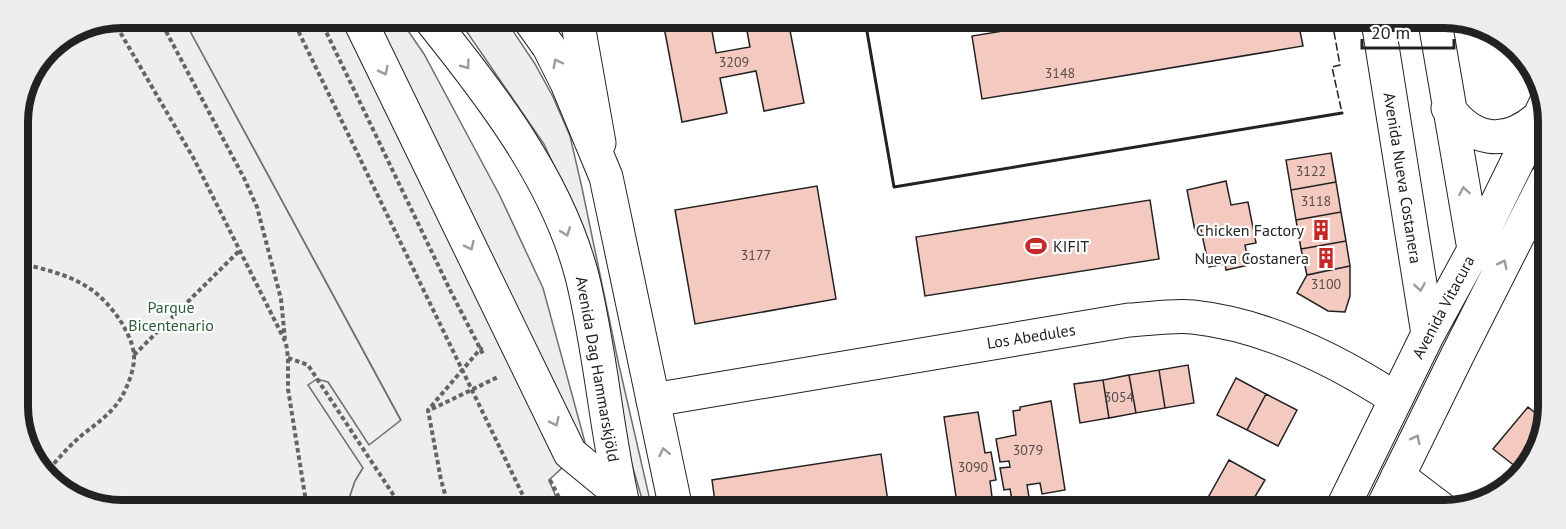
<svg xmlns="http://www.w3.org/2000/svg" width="1566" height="529" viewBox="0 0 1566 529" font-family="'PT Sans',sans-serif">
<rect width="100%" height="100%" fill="#fff"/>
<path fill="#eee" stroke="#6f6f6f" stroke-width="1.5" d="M123,18H183L401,421L369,446L328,383L363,468L355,481L346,508L95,507L44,476L20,426L18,116L49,48L83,26Z
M458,19H505L535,64L553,97L570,136L582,188L618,361L652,509H645L624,438L576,214L544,144Z"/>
<path fill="#ededed" stroke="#6f6f6f" stroke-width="1.5" d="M183,18L400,19L424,54L500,196L543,288L586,446L549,480L561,509L346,508L355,481L363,468L308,385L317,379L328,382L369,445L401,420Z"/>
<path fill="#f3c9c0" stroke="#222" stroke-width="1.5" d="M703,20H710L716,53L750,47L745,20H788L804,103L764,111L756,71L720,78L727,113L682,122L664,27Z
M1063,21H1298L1303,46L982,99L972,36Z
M1331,153L1336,182L1291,190L1286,160Z
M1226,181L1231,205L1248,202L1256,243L1245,245L1249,265L1226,270L1225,264L1209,267L1201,230L1195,231L1187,190Z
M1336,182L1341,212L1296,220L1291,190Z
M817,186L836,299L695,324L675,210Z
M1150,200L1159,259L925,296L916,237Z
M1341,212L1346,241L1301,249L1296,220Z
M1346,241L1350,266L1307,275L1301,249Z
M1350,266V296L1345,312L1328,311L1297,293L1307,275Z
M1188,365L1194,403L1165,408L1159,370Z
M1545,366V378L1539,374Z
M1159,370L1165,408L1136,413L1129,375Z
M1129,375L1136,413L1109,418L1103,380Z
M1236,378L1266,394L1247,430L1217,415Z
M1103,380L1109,418L1080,423L1074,384Z
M1266,394L1297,410L1278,446L1247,430Z
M1051,401L1065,490L1042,494L1040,483L1027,485L1029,497L1012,500L1010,489L1004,490L1000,468L1010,467L1009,461L1000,462L996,439L1016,435L1013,411L1020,410V407Z
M1528,407L1544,420V434L1520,470L1493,449Z
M978,412L985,453L991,452L996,480L990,481L992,497L957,503L944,417Z
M881,454L889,509H716L712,480Z
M1229,460L1265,480L1247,510H1218L1205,503Z"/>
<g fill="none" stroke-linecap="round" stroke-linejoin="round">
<defs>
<path id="minor" d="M359,19L570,453L620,494
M577,19L599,143
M653,400L1129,320C1150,319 1173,315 1193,317C1266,325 1335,359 1396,399
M1398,476L1444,511"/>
<path id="major" d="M430,19C491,95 557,180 582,276C601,352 606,432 624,509
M529,19L549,47L567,83L606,177L676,509
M1378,21L1428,334
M1435,22L1475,255
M1448,108C1473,142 1505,146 1537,119
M1341,511L1428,334L1475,248L1546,103
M1381,511L1458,354L1546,180"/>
</defs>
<use href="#minor" stroke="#222" stroke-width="35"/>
<use href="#major" stroke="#222" stroke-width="35"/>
<path stroke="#646464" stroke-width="4" stroke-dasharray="4.5 3" stroke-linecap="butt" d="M159,18L244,178L257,207L281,299L285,339
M292,18L529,508
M320,19L451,292L483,354
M113,20L194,159L286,343L288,358V389L307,508
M19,263C44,269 71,275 92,290C110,303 131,331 134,354C135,368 128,386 121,398C111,414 96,424 82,435C68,447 56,461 44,475
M134,355L240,250
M288,358L308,365L402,508
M432,409L498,377
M550,480L565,509
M449,508L441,480L428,410L482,347"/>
<use href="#minor" stroke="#fff" stroke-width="33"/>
<use href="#major" stroke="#fff" stroke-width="33"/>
<path stroke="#222" stroke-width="1.5" stroke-dasharray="8 3" stroke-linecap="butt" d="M1332,21L1340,65L1332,67L1342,113"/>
<path stroke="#222" stroke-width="3" d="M865,20L894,187L1342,113"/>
</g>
<defs><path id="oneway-chevron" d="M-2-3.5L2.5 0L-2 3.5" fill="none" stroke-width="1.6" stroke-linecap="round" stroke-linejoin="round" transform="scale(1.5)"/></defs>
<g stroke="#9c9c9c">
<use href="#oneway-chevron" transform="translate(557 63) rotate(-117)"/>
<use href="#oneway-chevron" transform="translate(466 65) rotate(53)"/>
<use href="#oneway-chevron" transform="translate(384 71) rotate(64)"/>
<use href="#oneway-chevron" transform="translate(1464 191) rotate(-100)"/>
<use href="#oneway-chevron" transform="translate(566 232) rotate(69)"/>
<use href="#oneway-chevron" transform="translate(470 246) rotate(64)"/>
<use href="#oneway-chevron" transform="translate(1503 264) rotate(-63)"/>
<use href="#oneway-chevron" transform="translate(1420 287) rotate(81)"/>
<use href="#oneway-chevron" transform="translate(555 422) rotate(64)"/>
<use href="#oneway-chevron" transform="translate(1416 439) rotate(-63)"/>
<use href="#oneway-chevron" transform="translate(664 452) rotate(-102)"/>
</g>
<defs>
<symbol id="building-bare" viewBox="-9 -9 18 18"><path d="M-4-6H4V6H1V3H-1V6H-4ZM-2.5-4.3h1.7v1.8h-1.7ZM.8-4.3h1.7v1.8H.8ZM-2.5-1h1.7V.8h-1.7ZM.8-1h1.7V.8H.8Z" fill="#c62828" stroke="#fff" stroke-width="2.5" paint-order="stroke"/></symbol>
<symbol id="stadium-bare" viewBox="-9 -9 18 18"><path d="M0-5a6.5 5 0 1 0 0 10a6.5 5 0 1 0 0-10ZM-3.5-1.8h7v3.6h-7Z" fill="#c62828" stroke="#fff" stroke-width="2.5" paint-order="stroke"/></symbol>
</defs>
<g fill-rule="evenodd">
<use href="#building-bare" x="1306" y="215" width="30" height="30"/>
<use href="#stadium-bare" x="1021" y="231" width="30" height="30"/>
<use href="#building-bare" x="1311" y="243" width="30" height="30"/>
</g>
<g text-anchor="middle" stroke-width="4.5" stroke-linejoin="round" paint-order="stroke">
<g font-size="14" fill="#564c4a">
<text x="734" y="67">3209</text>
<text x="1060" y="78">3148</text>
<text x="1311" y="176">3122</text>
<text x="1316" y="206">3118</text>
<text x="756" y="260">3177</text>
<text x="1326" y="289">3100</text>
<text x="1119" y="402">3054</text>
<text x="1028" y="455">3079</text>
<text x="973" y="472">3090</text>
</g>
<g font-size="16" fill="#222" stroke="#fff">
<text transform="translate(1403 178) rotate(81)" y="6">Avenida Nueva Costanera</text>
<text transform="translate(1443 307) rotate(-62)" y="6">Avenida Vitacura</text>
<text transform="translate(1031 336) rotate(-9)" y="6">Los Abedules</text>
<text transform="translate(598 369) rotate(80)" y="6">Avenida Dag Hammarskjöld</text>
</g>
<g font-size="16" fill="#222" stroke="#fff" text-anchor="end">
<text x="1304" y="236">Chicken Factory</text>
<text x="1053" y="252" text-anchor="start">KIFIT</text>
<text x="1309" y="264">Nueva Costanera</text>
</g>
<g font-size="16" fill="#2f5e38" stroke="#fff">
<text x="171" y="313">Parque<tspan x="171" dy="18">Bicentenario</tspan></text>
</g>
</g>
<path d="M0 0H1566V529H0ZM122 28H1444A94 94 0 0 1 1538 122V406A94 94 0 0 1 1444 500H122A94 94 0 0 1 28 406V122A94 94 0 0 1 122 28Z" fill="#ededed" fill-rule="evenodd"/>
<path fill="none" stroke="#222" stroke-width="8" d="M122 28H1444A94 94 0 0 1 1538 122V406A94 94 0 0 1 1444 500H122A94 94 0 0 1 28 406V122A94 94 0 0 1 122 28Z"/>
<path d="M1362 39v9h92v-9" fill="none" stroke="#222222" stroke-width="3"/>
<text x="1371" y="39" font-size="18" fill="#222222" stroke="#ffffff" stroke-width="4.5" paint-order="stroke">20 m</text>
</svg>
